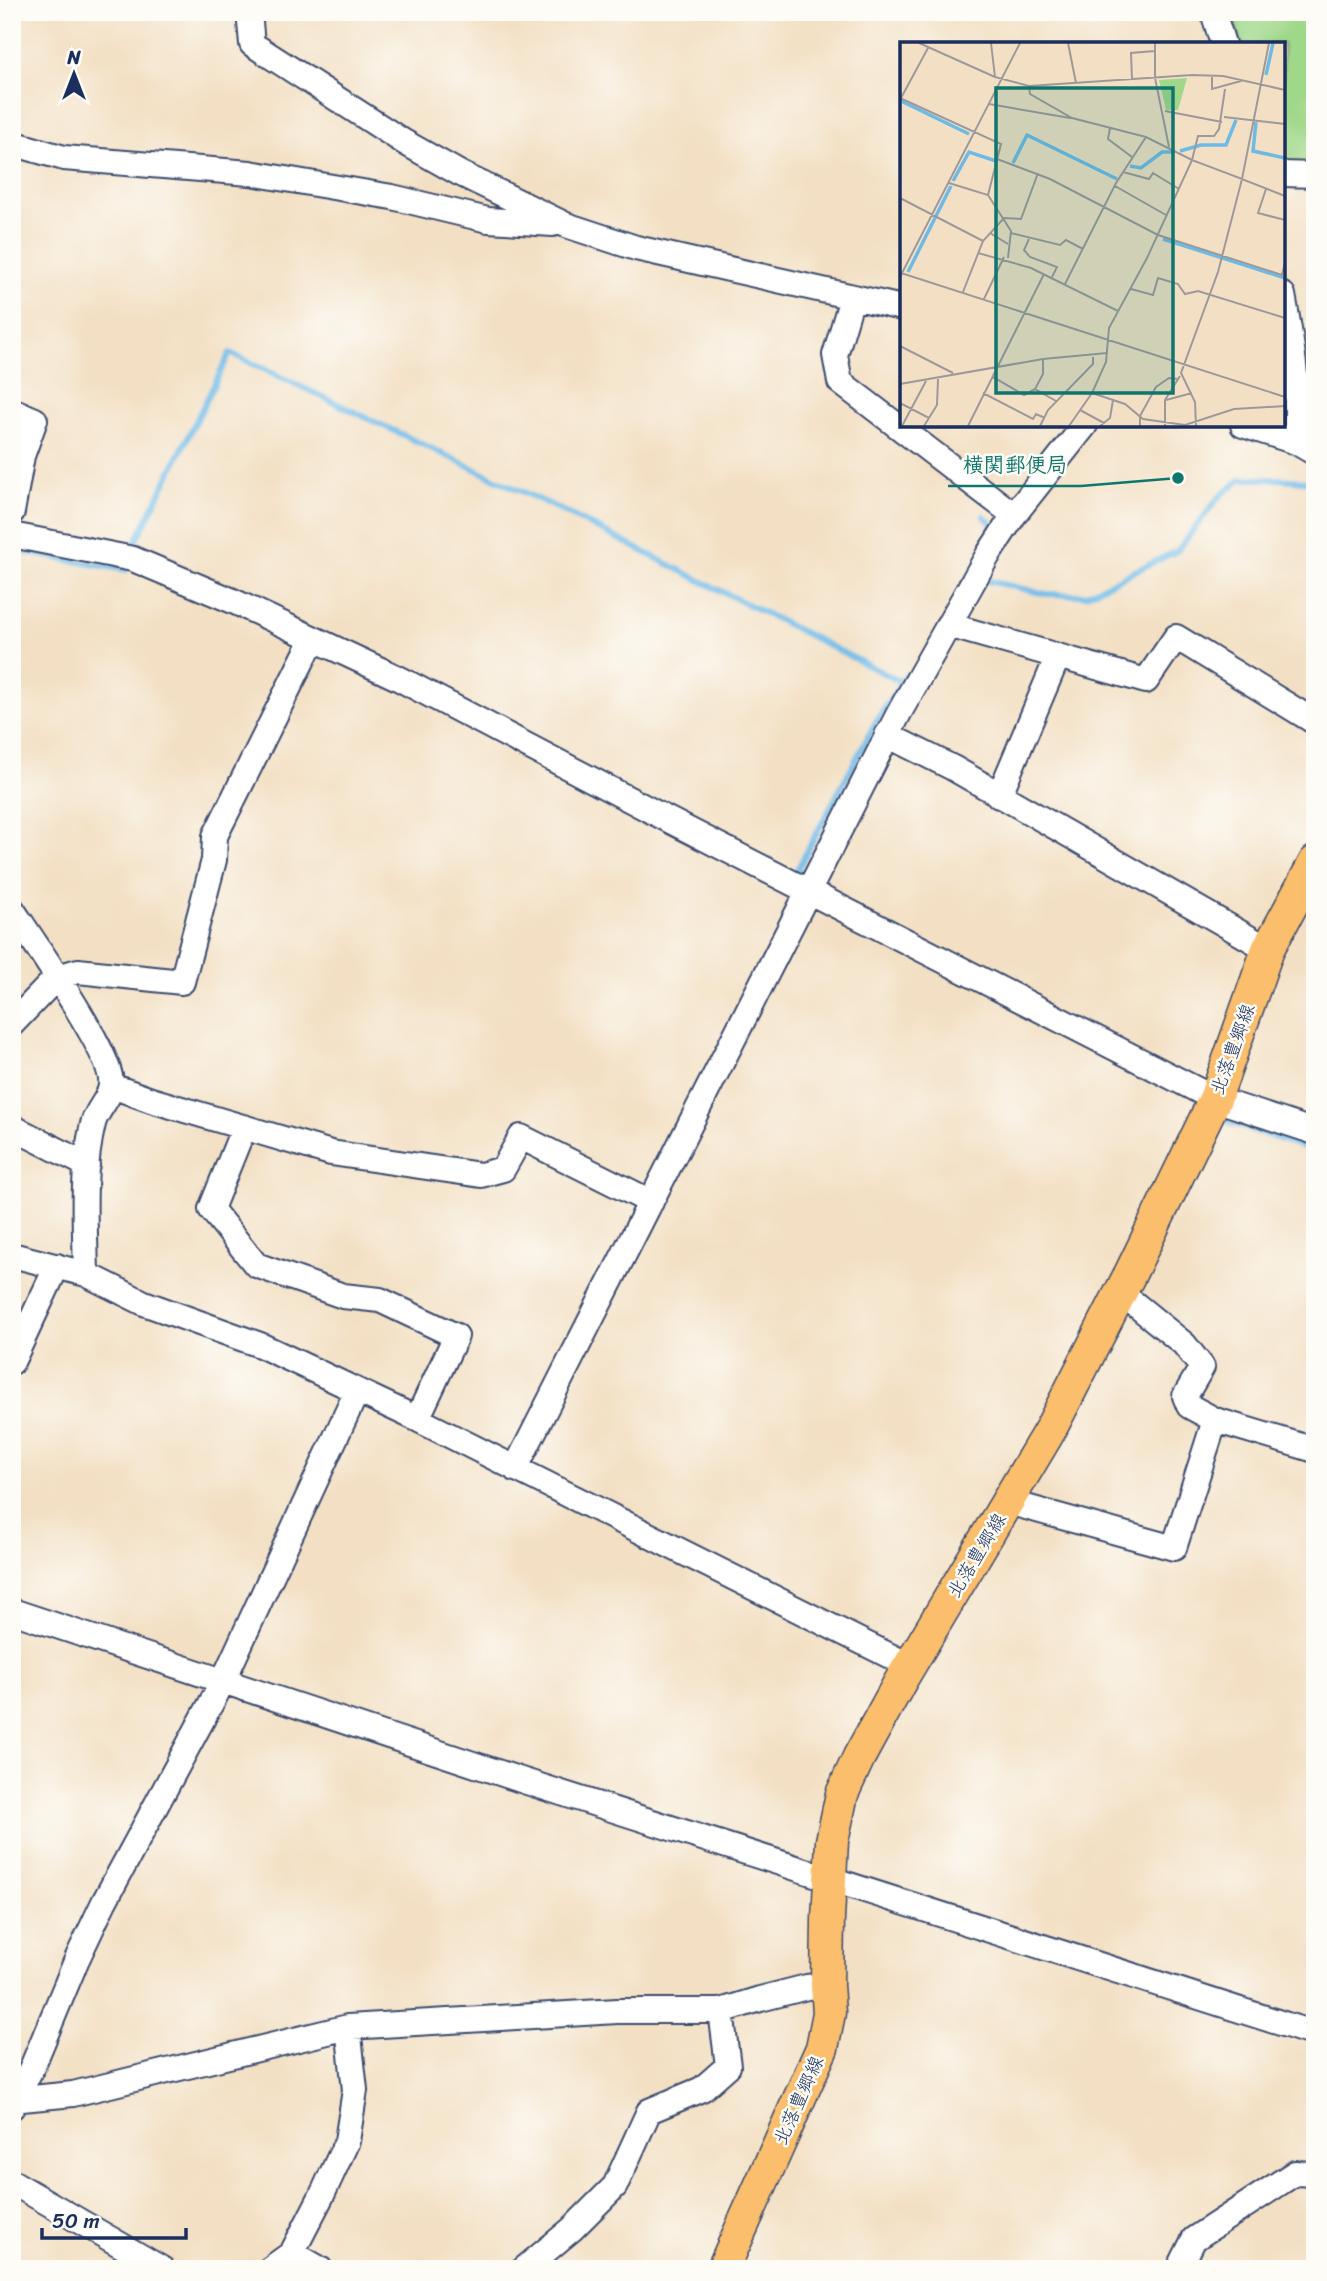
<svg xmlns="http://www.w3.org/2000/svg" width="1327" height="2281" viewBox="0 0 1327 2281" font-family="Sriracha,'Klee One',sans-serif">
<rect width="100%" height="100%" fill="#fdfcf7"/>
<filter id="ink" filterUnits="userSpaceOnUse"><feTurbulence type="fractalNoise" baseFrequency=".0143" numOctaves="2"/><feDisplacementMap in="SourceGraphic" scale="14" xChannelSelector="R" yChannelSelector="G"/><feConvolveMatrix kernelMatrix="1 2 1 2 8 2 1 2 1" color-interpolation-filters="sRGB"/></filter>
<filter id="wash" filterUnits="userSpaceOnUse"><feTurbulence type="fractalNoise" baseFrequency=".00686" numOctaves="4" result="noise"/><feDisplacementMap in="SourceGraphic" scale="28" xChannelSelector="R" yChannelSelector="G"/><feGaussianBlur stdDeviation="1.57" result="paint"/><feColorMatrix in="noise" values="0 0 0 0 0 0 0 0 0 0 0 0 0 0 0 0 0 1.4 0 .05"/><feComposite in="paint" operator="in"/></filter>
<g filter="url(#wash)">
<rect width="100%" height="100%" fill="#f3e0c4"/>
<path fill="#a0d88a" stroke="#5e8474" stroke-width="2" d="M1233,12H1315V164L1283,163V44H1240Z"/>
<g fill="none" stroke-linecap="round" stroke-linejoin="round">
<path stroke="#6dbae7" stroke-width="6" d="M984,516L993,525L990,530
M12,550L126,570L127,567
M130,553L230,353L557,508L887,675L902,682L906,676
M980,579L1046,594L1085,595L1177,551L1219,497L1241,479H1279L1315,482
M809,878L797,870L878,718L902,682
M1220,1110L1228,1122L1315,1151"/>
</g>
</g>
<g filter="url(#ink)">
<g fill="none" stroke-linecap="round" stroke-linejoin="round">
<defs>
<path id="minor" d="M249,12L252,44L404,142L459,173L566,225L636,248L902,308
M1213,12L1223,44
M12,143L64,158L250,173L392,197L488,220L553,224
M1283,174L1315,175
M1283,295C1292,343 1300,394 1296,442
M852,298L835,355L840,382L1014,515
M12,410L35,420L22,456L12,512
M1243,425L1296,442L1315,453
M12,535L133,559L233,601L400,679L665,818L1215,1099L1315,1132
M948,625L1146,681L1176,637L1315,722
M887,735L953,768L1268,949
M999,796L1058,656
M12,909C31,938 115,1057 111,1085C110,1099 96,1110 93,1124C81,1173 85,1224 86,1274
M12,1024L57,977L78,971L182,982L214,860L215,836L313,639
M112,1086L151,1100L331,1153L481,1175L503,1169L521,1137L651,1202
M12,1127L87,1165
M244,1127L211,1209L256,1265L343,1296L380,1300L456,1336L417,1419
M12,1255L86,1274L144,1303L260,1345L413,1417L910,1666
M1120,1292L1184,1344L1202,1367L1185,1396L1189,1406L1215,1420
M12,1362L57,1266
M515,1469L899,713L988,555L1014,515L1085,425
M1008,1502L1174,1548L1215,1420L1315,1450
M12,1611L524,1781L1315,2034
M12,2100L73,2094L348,2027L617,2011H721L760,1999L807,1987L827,1985
M12,2107L33,2065L77,1959L104,1902L223,1681L357,1391
M12,2182L162,2269
M270,2269L292,2253
M320,2269L292,2253L323,2193L347,2141L355,2090L348,2027
M524,2269L572,2229L615,2186L649,2111L702,2089L728,2066L721,2011
M1179,2269L1194,2239L1295,2173L1315,2174"/>
<path id="major" d="M723,2269L822,2048L829,2013L827,1985L828,1919L832,1841L842,1794L859,1757L901,1680L1050,1430L1131,1272L1215,1099L1268,949L1315,862"/>
</defs>
<use href="#minor" stroke="#3b4a6d" stroke-width="28"/>
<use href="#major" stroke="#3b4a6d" stroke-width="35"/>
<use href="#minor" stroke="#fff" stroke-width="24"/>
<use href="#major" stroke="#fabe6d" stroke-width="32"/>
</g>
</g>
<g text-anchor="middle" stroke-width="5" stroke-linejoin="round" paint-order="stroke">
<g font-size="19" fill="#1b2f5e" stroke="#fdfcf7">
<text transform="translate(1232 1049) rotate(-70)" y="7">北落豊郷線</text>
<text transform="translate(976 1555) rotate(-59)" y="7">北落豊郷線</text>
<text transform="translate(798 2100) rotate(-66)" y="7">北落豊郷線</text>
</g>
</g>
<g transform="translate(900 42)">
<rect width="385" height="385" fill="#f3e0c4"/>
<path d="M287,36L278,68H266L259,38Z" fill="#a0d88a"/>
<path fill="none" stroke="#6dbae7" stroke-width="3.5" d="M366,33L373,1M1,59L69,92M356,80L353,109L385,116M280,109L301,103H326L336,78M113,121L127,93L217,137M230,124L241,126L262,110H274M53,139L69,110L96,119M263,197L385,236M8,230L51,144"/>
<path fill="none" stroke="#9d999b" stroke-width="2" d="M19,1L95,35L129,44L292,33L323,34L385,48M91,1L95,35M168,1L176,41M255,1V36L269,105M312,34V47L341,39M232,38L231,11L255,9M129,44L130,52L172,76L246,95L292,118L298,94H314L319,87L325,47M0,56L101,102L88,153M1,56L28,6M89,62L170,76M265,69L322,80M324,75L385,82M210,86L208,97L232,115M97,117L150,137L258,193L382,233L385,220M223,130L249,137L253,131L279,147M49,141L88,153L111,189L108,216M215,144L266,173M366,147L358,171L385,178M0,156L83,199M90,191L108,202M111,191L160,203L166,198L183,207M129,197L124,208L130,215L157,225L152,235M78,211L131,226L218,269M1,231L385,355M0,235L120,1M165,242L216,141L246,95M231,247L253,253L258,236L278,242L285,252L298,249L385,276M63,250L83,199L104,176L121,177L138,131M84,257L104,215M0,304L53,331M143,317V332L135,347L156,359M93,335L124,353L135,347M0,342L143,317L207,311M83,351L133,377L136,372L145,376M192,351L225,362L243,377L285,383L334,367L385,364M266,358L292,351M0,361L29,376M180,368L204,381M2,384L26,339M24,384L37,363L38,337M68,384L144,232M140,384L148,368L193,322V315M169,384L192,351L206,320L209,286L247,216L292,118L342,137L369,1M200,384L210,376L213,358M240,384V374L256,345L269,336L278,337M265,384V358L280,334M296,384L295,360L281,331L318,230L342,137L385,154"/>
<path fill="#0f766e" fill-opacity="0.15" stroke="#0f766e" stroke-width="3.5" d="M96,46H273V351H96Z"/>
<rect width="385" height="385" fill="none" stroke="#1b2f5e" stroke-width="3.5"/>
</g>
<path fill="none" stroke="#0f766e" stroke-width="2.5" d="M1178 478L1081 486H948"/>
<circle fill="#0f766e" stroke="#fdfcf7" stroke-width="2.5" cx="1178" cy="478" r="7"/>
<g font-size="21" text-anchor="middle" font-weight="bold" fill="#0f766e" stroke="#fdfcf7" stroke-width="5" stroke-linejoin="round" paint-order="stroke">
<text x="1015" y="472">横関郵便局</text>
</g>
<rect width="1327" height="2281" fill="none" stroke="#fdfcf7" stroke-width="42"/>
<g transform="translate(74 74)" stroke="#fdfcf7" stroke-width="5" paint-order="stroke">
<path d="M0-5L12 26L0 18L-12 26Z" fill="#1b2f5e"/>
<text y="-10" font-size="19" font-weight="bold" text-anchor="middle" fill="#1b2f5e">N</text>
</g>
<path d="M42 2228v10h144v-10" fill="none" stroke="#1b2f5e" stroke-width="3.5"/>
<text x="52" y="2228" font-size="21" fill="#1b2f5e" stroke="#fdfcf7" stroke-width="5" paint-order="stroke">50 m</text>
</svg>
